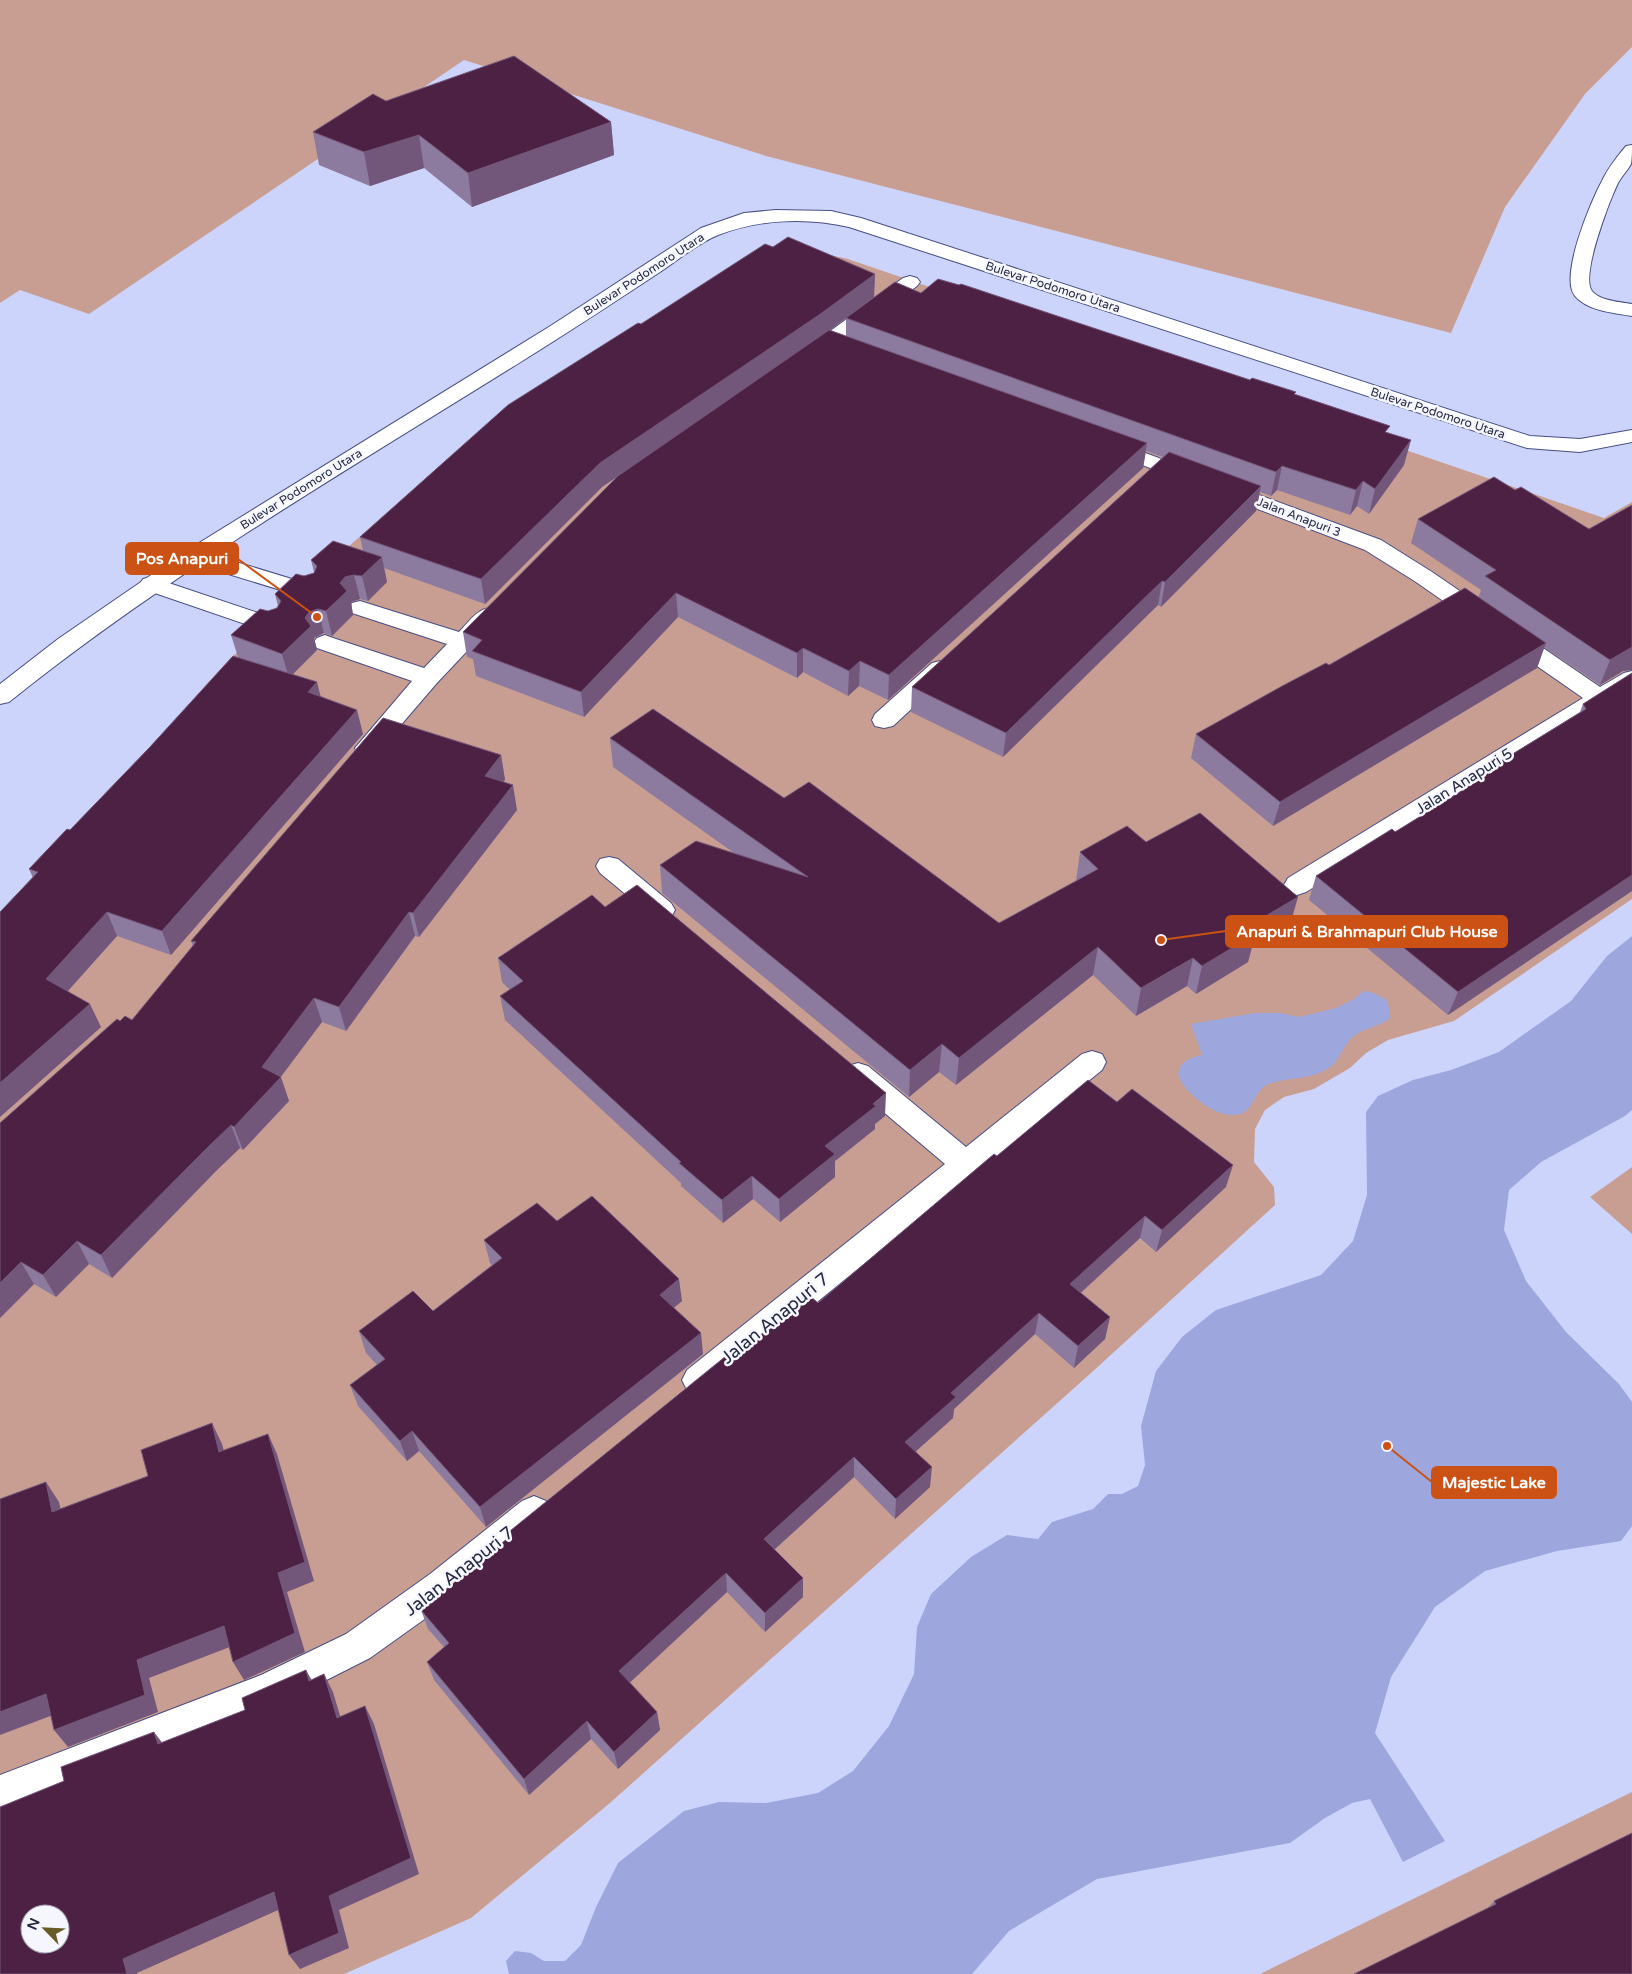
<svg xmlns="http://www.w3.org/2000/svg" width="1632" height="1974" viewBox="0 0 1632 1974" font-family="'Varela Round',sans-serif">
<rect width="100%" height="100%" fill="#cdd4fb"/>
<path fill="#c89e92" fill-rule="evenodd" d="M0,0H1632V47L1585,94L1505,207L1451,333L766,156L464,60L89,314L20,290L0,303Z
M802,249L848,259L1604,518L1632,502V899L1454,1021L1388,1040L1366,1053L1350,1068L1314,1089L1284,1097L1265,1110L1255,1129L1254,1162L1274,1187L1275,1205L1091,1373L610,1803L471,1918L344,1974H0V913L227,662L331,562L452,455L744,257L766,251ZM30,1914H60V1944H30Z
M1632,1167V1234L1590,1197Z
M1632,1792V1974H1260Z"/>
<path fill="#9da7de" d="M1632,936V1110L1625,1116L1541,1162L1509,1190L1504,1230L1526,1281L1566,1332L1619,1384L1632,1402V1526L1621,1541L1557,1551L1485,1571L1435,1607L1391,1677L1375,1733L1445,1841L1403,1862L1370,1799L1352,1803L1325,1818L1290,1843L1097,1879L1009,1931L972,1974H509L506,1961L515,1951L531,1953L544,1961H565L581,1945L596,1907L618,1863L684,1811L719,1802L766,1803L818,1793L853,1771L889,1726L914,1674L917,1627L931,1594L971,1557L1007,1535L1038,1539L1052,1522L1093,1509L1108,1494H1122L1138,1486L1145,1465L1141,1426L1156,1371L1182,1337L1216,1310L1321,1275L1353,1241L1367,1195L1366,1112L1378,1096L1413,1080L1451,1070L1499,1052L1571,1001L1607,956Z
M1363,991L1371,992L1386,999L1390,1010L1389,1019C1378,1027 1364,1028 1355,1035C1343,1044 1340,1061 1329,1068C1311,1080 1288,1077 1269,1084C1257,1088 1256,1101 1247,1110C1227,1128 1183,1094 1178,1074C1181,1060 1190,1058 1202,1055L1191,1024L1255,1013H1280L1299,1017L1336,1008L1354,999Z"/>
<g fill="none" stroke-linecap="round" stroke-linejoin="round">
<defs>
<path id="lane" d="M1632,145C1632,150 1632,159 1631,164C1627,171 1622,176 1618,183C1610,200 1580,276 1592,291C1600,301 1620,302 1632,304V316C1614,313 1588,311 1575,296C1559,277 1591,201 1602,181C1608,168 1617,157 1626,146Z"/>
<path id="street" d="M910,276L917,278L920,282L917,286L817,359L810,361L803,359L800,355L803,351L903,278Z
M1110,440L1381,540L1432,572L1600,687L1624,673L1632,671V690L1306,892L1297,895L1288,892L1284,885L1288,878L1583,698L1416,582L1365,550L1103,450L1099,446L1103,442Z
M194,549L318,587L321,592L318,597L310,599L186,561L183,556L186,551Z
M151,577L282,621L286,626L282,631L274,634L143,589L140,584L143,579Z
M360,601L459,632C471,620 480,604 498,609L502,614L436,684L376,754L367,757L358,754L355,748L412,681L317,648L313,643L317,638L325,635L333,638L424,668L447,644L352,613L348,608L352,603Z
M940,661L948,663L952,669L948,675L893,726L884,728L875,726L872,720L875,714L932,663Z
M609,857L618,859L671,903L675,910L671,917L662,920L653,917L600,873L596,866L600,859Z
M1092,1051L1102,1054L1106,1062L1102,1070L709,1390L698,1394L687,1390L682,1380L687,1370L945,1164L848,1082L844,1074L848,1066L858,1063L868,1066L966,1147L1082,1054Z
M534,1496L546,1501L551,1512L546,1523L454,1598L370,1658L283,1702L0,1811V1775L261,1675L346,1634L430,1574L522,1501Z"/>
<path id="secondary" d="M776,210L831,211L861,218L1530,436L1580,439L1632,430V442L1580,452L1527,448L849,227C807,217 759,219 718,235C698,243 678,260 660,272C616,301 572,330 527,358C351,468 171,572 9,702L0,704V684L58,639L186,551L552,325L701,228L744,213Z"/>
</defs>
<use href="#lane" stroke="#474e84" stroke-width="2"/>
<use href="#street" stroke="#474e84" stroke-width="2"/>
<use href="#secondary" stroke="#474e84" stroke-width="2"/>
<use href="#lane" fill="#fff" fill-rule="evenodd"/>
<use href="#street" fill="#fff" fill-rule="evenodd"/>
<use href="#secondary" fill="#fff" fill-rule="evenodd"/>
</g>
<path fill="#8d7a9f" d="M386,101L611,122L614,155L472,207L424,168L370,186L319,165L313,132Z
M773,247L875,274L874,297L830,330L846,336V318L921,293L1295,395L1389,433L1404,465L1369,514L1357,506L1350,515L1277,490L1271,496L1260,492L1256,511L1161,607L1158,605L1003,757L911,712L912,687L1163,457L1146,451L1143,468L888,700L859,686L848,696L803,672L797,678L678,617L584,717L476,676L473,659L467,657L463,632L617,477L602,487L485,604L384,568L387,582L368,601L360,599L351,602L353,615L332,636L324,633L314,638L317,650L293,674L321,696L363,734L171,955L117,936L68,991L101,1027L0,1117L33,878L29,869L70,830L238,657L231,635L268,611L277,608L278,606L275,594L304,576L314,573V572L311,560L363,551L360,537L641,324Z
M1515,490L1589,529L1632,505V670L1623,671L1600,685L1544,647L1537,668L1273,826L1191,758L1196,734L1329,665L1478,598L1481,590L1411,543L1418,519Z
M1632,673V891L1448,1015L1309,900L1316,876L1395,832L1478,781L1480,774L1580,712L1583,704Z
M610,738L784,798L999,923L1076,881L1080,852L1146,842L1290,925L1252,947L1248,962L1196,994L1187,986L1136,1016L1093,975L956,1085L939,1072L909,1097L662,893L660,865L734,853L613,767Z
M501,755L505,780L503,782L517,810L419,937L415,936L346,1031L322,1022L280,1077L289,1101L243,1150L240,1148L216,1171L112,1278L89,1264L56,1297L34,1284L0,1318V1123L120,1021L132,1020L193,946L191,941Z
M605,907L885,1116L875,1124V1129L835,1161V1177L780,1222L753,1199L723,1223L681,1186V1183L505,1020L500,996L510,990L502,982L498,958Z
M997,1156L1226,1187L1156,1252L1140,1238L1081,1293L1110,1317L1105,1339L1074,1368L1035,1334L954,1409L953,1418L916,1451L930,1487L895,1519L854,1477L774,1550L803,1597L765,1632L727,1592L630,1682L657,1712L660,1730L618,1769L591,1739L529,1795L434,1680L427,1662L444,1647L428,1629L421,1610L506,1540L505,1535L730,1360L818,1303Z
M557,1221L682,1301L674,1307L703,1354L486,1527L419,1451L407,1461L358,1406L350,1385L377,1365L366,1353L359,1331L433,1311L492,1265L490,1263L484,1240Z
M1632,1833L1488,1908L1494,1901Z"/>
<path fill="#73577a" d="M611,122L614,155L472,207L468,173Z
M419,135L424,168L370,186L364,152Z
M875,274L874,297L819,338L602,487L485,604L481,579L600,463Z
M1411,440L1404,465L1369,514L1375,489Z
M1147,443L1143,468L888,700L889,675Z
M1282,466L1277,490L1271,496L1276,472Z
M1363,481L1357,506L1350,515L1356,490Z
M1261,486L1256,511L1161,607L1165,582Z
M382,557L387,582L368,601L362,576Z
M354,575L360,599L351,602L353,615L332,636L326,611L340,583L345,577Z
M1162,581L1158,605L1003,757L1006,733Z
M676,593L678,617L584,717L581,692Z
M318,609L324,633L314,638L317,650L289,678L282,654L309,612Z
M1546,643L1537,668L1273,826L1280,802Z
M1632,647V670L1623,671L1600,685L1610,660Z
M803,648V672L797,678V653Z
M860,661L859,686L848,696L849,671Z
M317,682L323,706L308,692Z
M357,710L363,734L171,955L162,931Z
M501,755L505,780L489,800L485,776Z
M513,785L517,810L419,937L413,913Z
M1632,875V891L1448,1015L1458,992Z
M1298,897L1290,925L1252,947L1248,962L1196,994L1202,966L1247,927Z
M107,912L117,936L57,1003L46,979Z
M409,912L415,936L346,1031L339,1007Z
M1098,947L1093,975L956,1085L959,1058Z
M1193,958L1187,986L1136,1016L1141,988Z
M314,998L322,1022L277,1082L281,1077L289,1101L243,1150L234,1127L262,1067Z
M90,1004L101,1027L0,1117V1083Z
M942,1044L939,1072L909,1097L910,1070Z
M886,1093L885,1116L875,1124V1129L835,1161V1177L780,1222L779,1199L825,1146L873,1104Z
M231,1125L240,1148L216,1171L112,1278L101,1255L207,1148Z
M1233,1165L1226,1187L1156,1252L1162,1230Z
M752,1176L753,1199L723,1223L722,1200Z
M1145,1216L1140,1238L1066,1306L1070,1284Z
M77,1241L89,1264L56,1297L43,1275Z
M21,1262L34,1284L0,1318V1283Z
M679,1279L682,1301L663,1317L660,1295Z
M1039,1313L1035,1334L954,1409L953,1418L904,1462L905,1442L951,1393Z
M1110,1317L1105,1339L1074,1368L1078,1346Z
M701,1333L703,1354L486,1527L480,1507Z
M212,1423L222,1444L230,1472L219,1452Z
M412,1431L419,1451L407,1461L400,1441Z
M268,1434L277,1454L314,1581L287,1592L305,1652L244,1680L233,1662L278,1573Z
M854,1457V1477L765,1558L764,1539Z
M932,1467L930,1487L895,1519L896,1499Z
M46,1482L59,1502L66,1532L52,1512Z
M726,1573L727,1592L623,1689L619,1671Z
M803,1578V1597L765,1632V1613Z
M224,1626L235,1645L149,1678L158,1712L68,1747L54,1730L137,1660Z
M306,1670L316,1688L309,1681Z
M324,1674L333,1692L346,1736L337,1718Z
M46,1694L61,1712L0,1735V1712Z
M365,1706L374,1724L419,1874L339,1910L349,1948L300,1969L289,1955L329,1896Z
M657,1712L660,1730L618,1769L614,1752Z
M587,1721L591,1739L529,1795L524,1779Z
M154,1732L167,1749L158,1744Z
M274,1892L285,1907L137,1973V1974H127L123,1959Z"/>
<path fill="#4d2143" stroke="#73577a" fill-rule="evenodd" d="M514,56L611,122L468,173L419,135L364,152L313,132L373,94L386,101Z
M788,237L875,274L819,315L600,463L481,579L360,537L508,405L638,323L641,324L765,244L773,247Z
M938,279L959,285L961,284L1250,380L1252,378L1296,392L1294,394L1390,426L1385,432L1411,440L1375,489L1363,481L1356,490L1282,466L1276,472L846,318L895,282L921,293Z
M829,330L1147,443L889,675L860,661L849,671L803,648L797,653L676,593L581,692L472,651L482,640L463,632L618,476Z
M1169,452L1261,486L1165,582L1162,581L1006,733L912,687Z
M1494,477L1515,490L1521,487L1589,529L1632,505V647L1610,660L1485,576L1496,570L1418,519Z
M333,541L382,557L362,576L354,575L345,577L340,583L347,591L326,611L318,609L309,612L305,618L311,626L282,654L231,635L260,609L268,611L277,608L281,601L275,594L296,574L304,576L314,573L317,566L311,560Z
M1465,588L1546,643L1280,802L1196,734L1284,685L1326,663L1329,665Z
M233,656L317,682L308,692L357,710L162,931L107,912L46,979L90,1004L0,1083V912L38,872L29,869L67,829L70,830L149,748Z
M1632,673V875L1458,992L1316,876L1392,829L1395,832L1484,777L1480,774L1586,709L1583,704Z
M653,709L784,798L809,782L999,923L1098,869L1080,852L1127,826L1146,842L1200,813L1298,897L1247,927L1255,934L1202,966L1193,958L1141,988L1098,947L959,1058L942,1044L910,1070L660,865L696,841L808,877L610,738Z
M383,718L501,755L485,776L513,785L413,913L409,912L339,1007L314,998L262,1067L281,1077L234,1127L231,1125L207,1148L101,1255L77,1241L43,1275L21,1262L0,1283V1123L117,1019L120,1021L125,1016L132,1020L196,942L191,941Z
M637,885L886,1093L873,1104L876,1106L825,1146L835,1154L779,1199L752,1176L722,1200L679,1163L681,1162L500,996L523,981L498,958L592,895L605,907Z
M1088,1080L1117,1102L1132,1089L1233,1165L1162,1230L1145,1216L1070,1284L1110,1317L1078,1346L1039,1313L951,1393L956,1397L905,1442L932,1467L896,1499L854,1457L764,1539L803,1578L765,1613L726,1573L619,1671L657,1712L614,1752L587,1721L524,1779L427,1662L449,1643L421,1610L508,1538L505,1535L726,1356L730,1360L809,1295L818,1303L994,1154L997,1156Z
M592,1196L679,1279L660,1295L701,1333L480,1507L412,1431L400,1441L350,1385L385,1359L359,1331L413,1291L433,1311L502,1258L484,1240L537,1203L557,1221Z
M212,1423L219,1452L268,1434L305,1562L278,1573L295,1633L233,1662L224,1626L137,1660L145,1695L54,1730L46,1694L0,1712V1499L46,1482L52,1512L148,1476L141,1450Z
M306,1670L309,1681L324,1674L337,1718L365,1706L411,1858L329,1896L339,1933L289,1955L274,1892L123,1959L127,1974H0V1807L64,1781L61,1767L154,1732L158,1744L245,1710L242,1698ZM30,1914H60V1944H30Z
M1632,1833V1974H1354L1496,1904L1494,1901Z"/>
<g text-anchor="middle" stroke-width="5" stroke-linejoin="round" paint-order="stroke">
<g font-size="12" fill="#242840" stroke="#f6f7fe">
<text transform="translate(644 274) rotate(-33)" y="4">Bulevar Podomoro Utara</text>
<text transform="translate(1053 287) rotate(18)" y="4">Bulevar Podomoro Utara</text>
<text transform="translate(1438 413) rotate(18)" y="4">Bulevar Podomoro Utara</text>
<text transform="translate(301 489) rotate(-32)" y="4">Bulevar Podomoro Utara</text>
<text transform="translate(1299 517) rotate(21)" y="4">Jalan Anapuri 3</text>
</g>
<g font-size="15" fill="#242840" stroke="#f6f7fe">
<text transform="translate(1464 781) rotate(-32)" y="5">Jalan Anapuri 5</text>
</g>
<g font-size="18" fill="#242840" stroke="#f6f7fe">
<text transform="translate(775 1318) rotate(-39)" y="6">Jalan Anapuri 7</text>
<text transform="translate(459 1571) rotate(-38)" y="6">Jalan Anapuri 7</text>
</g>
</g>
<path fill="none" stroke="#cb5214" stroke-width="2" d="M317 617L238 559M1161 940L1226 931M1387 1446L1432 1482"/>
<g fill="#cb5214" stroke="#f6f7fe" stroke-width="2">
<circle cx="317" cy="617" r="5"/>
<circle cx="1161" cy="940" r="5"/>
<circle cx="1387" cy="1446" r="5"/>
</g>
<g fill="#cb5214" stroke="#cb5214" stroke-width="2">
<rect x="126" y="543" width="112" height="31" rx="5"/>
<rect x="1226" y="916" width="281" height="31" rx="5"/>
<rect x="1432" y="1467" width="124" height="31" rx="5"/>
</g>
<g font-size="16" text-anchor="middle" font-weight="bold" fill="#fff">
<text x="182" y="564">Pos Anapuri</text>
<text x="1367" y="937">Anapuri &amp; Brahmapuri Club House</text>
<text x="1494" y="1488">Majestic Lake</text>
</g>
<g transform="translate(45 1929) rotate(294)"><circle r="24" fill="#f6f7fe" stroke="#a2a4b2"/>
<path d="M0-4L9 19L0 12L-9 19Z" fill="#685c29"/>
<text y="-8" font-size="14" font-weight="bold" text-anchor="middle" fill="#242840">N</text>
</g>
</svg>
